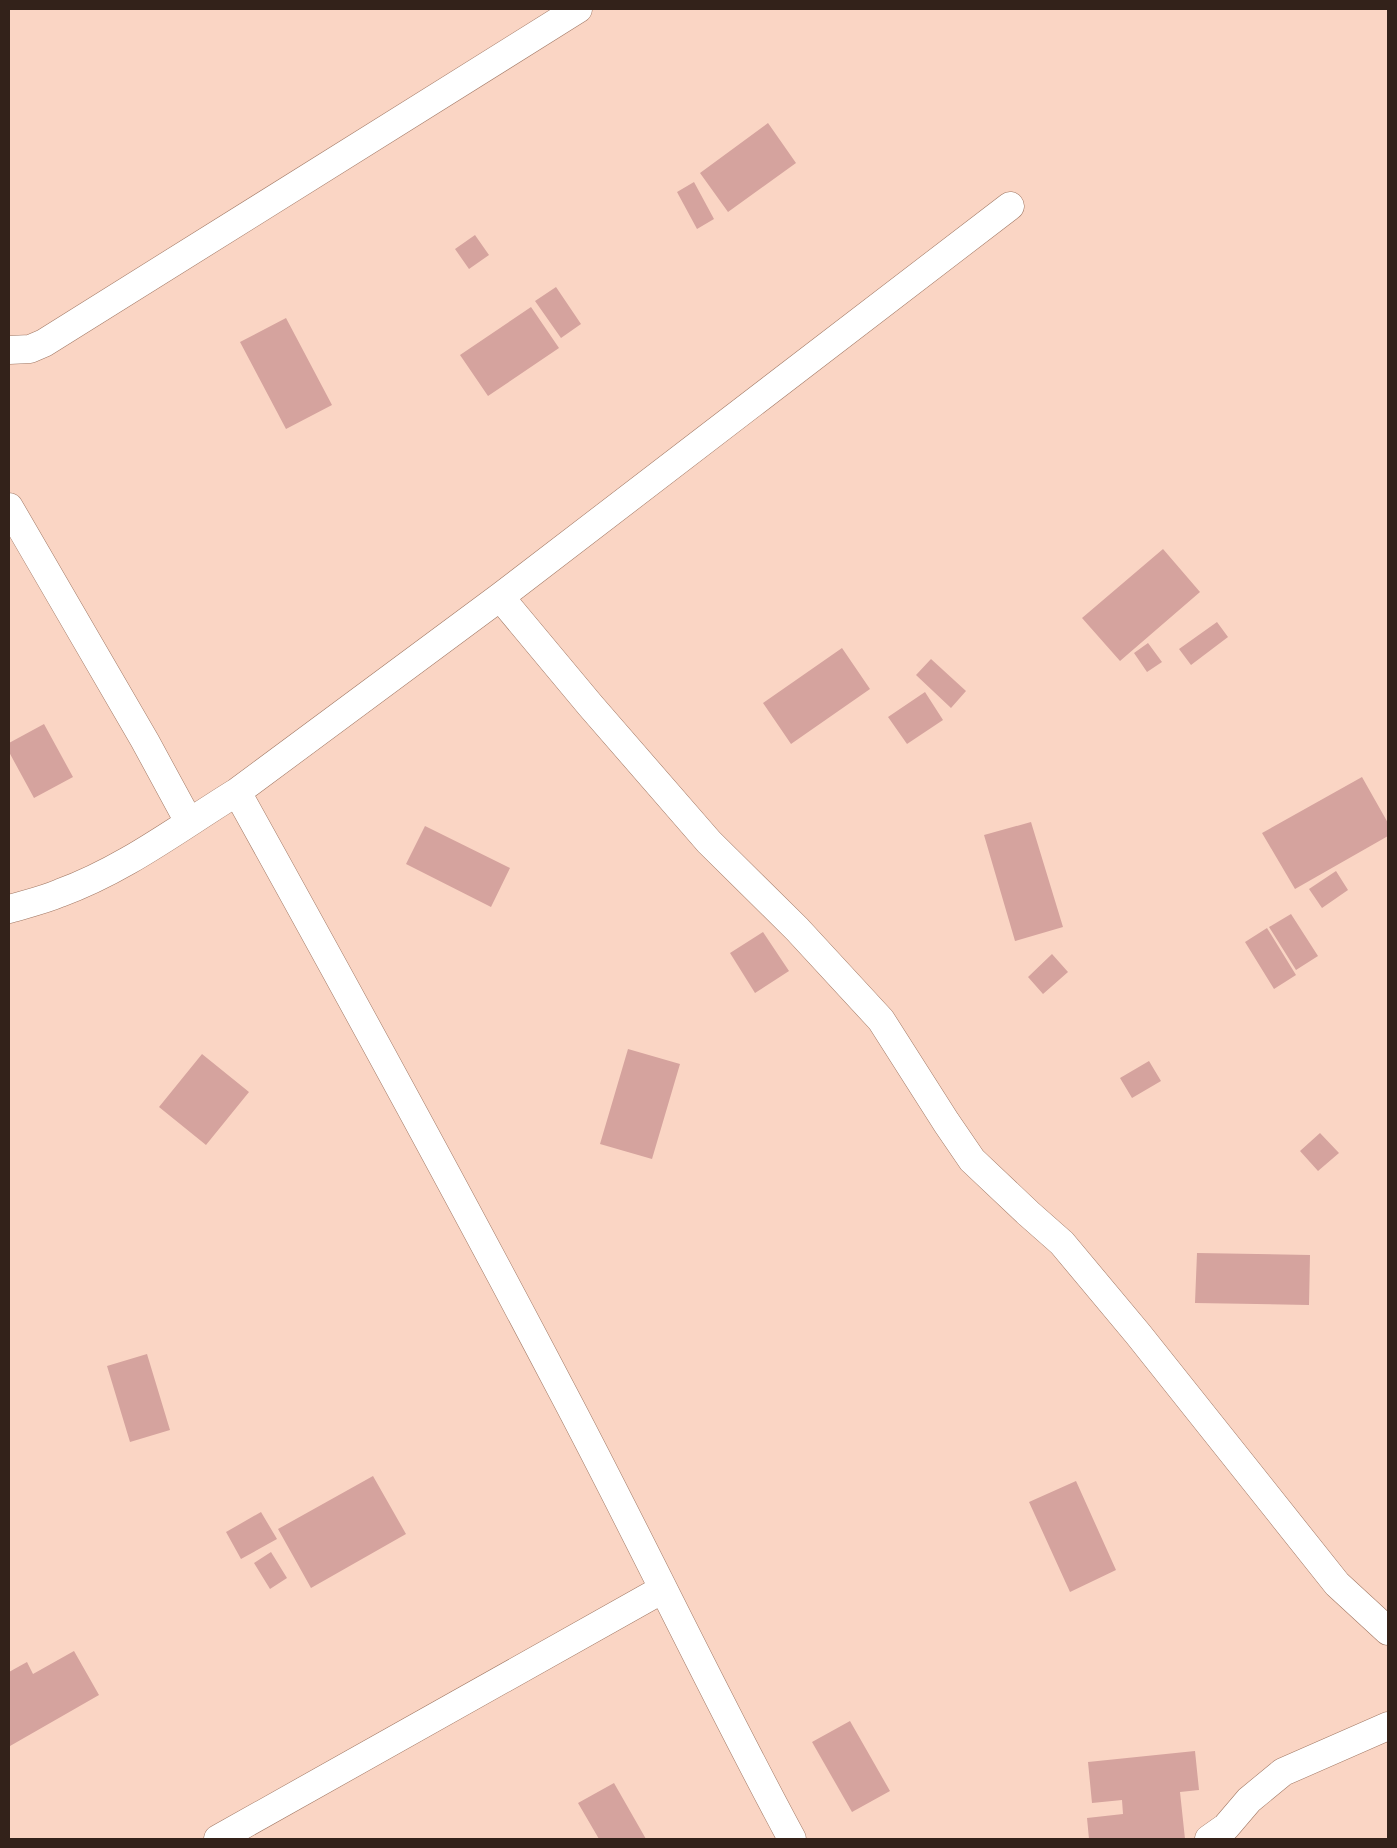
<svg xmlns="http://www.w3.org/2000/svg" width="1397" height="1848" viewBox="0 0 1397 1848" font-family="Ubuntu,sans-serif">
<rect width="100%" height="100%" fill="#fad5c4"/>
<path fill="#d5a39e" d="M768,123L796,163L728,212L700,173Z
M694,182L714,219L697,229L677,192Z
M475,235L489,255L469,269L455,249Z
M556,287L581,324L561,338L535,301Z
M531,307L559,348L488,396L460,355Z
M286,318L332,405L286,429L240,342Z
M1163,549L1200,592L1120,661L1082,618Z
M1217,622L1228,637L1191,665L1179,649Z
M1148,643L1162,662L1147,672L1134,653Z
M842,648L870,689L791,744L763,703Z
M931,659L966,691L951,708L916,675Z
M925,692L943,720L907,744L888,717Z
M44,724L73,777L34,798L9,752V743Z
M1362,777L1388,823V836L1295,889L1262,833Z
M1031,822L1063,927L1015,941L984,835Z
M425,826L510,868L491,907L406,864Z
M1336,871L1348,890L1322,908L1309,889Z
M1291,914L1318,956L1296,970L1269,927Z
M1267,928L1296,975L1274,989L1245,942Z
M763,932L789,971L755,993L730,953Z
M1052,954L1068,972L1043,994L1028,977Z
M628,1049L680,1064L652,1159L600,1144Z
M202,1054L249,1092L206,1145L159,1107Z
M1149,1061L1161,1081L1132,1098L1120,1078Z
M1320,1133L1339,1153L1318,1171L1300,1151Z
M1197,1253L1310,1255L1309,1305L1195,1303Z
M147,1354L170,1430L130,1442L107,1366Z
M373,1476L406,1534L311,1588L278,1529Z
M1076,1481L1116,1570L1070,1592L1029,1502Z
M261,1512L277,1539L241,1559L226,1532Z
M271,1552L287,1578L270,1589L254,1563Z
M74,1651L99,1695L10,1746L9,1743V1672L27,1662L33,1674Z
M850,1721L890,1791L852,1812L812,1742Z
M1195,1751L1199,1790L1180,1792L1185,1839H1089L1087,1818L1123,1814L1122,1800L1092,1803L1088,1762Z
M614,1783L646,1839H599L578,1803Z"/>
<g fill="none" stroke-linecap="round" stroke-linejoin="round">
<defs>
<path id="minor" d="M9,350L30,349L44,343L578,9
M9,507L145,741L189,822
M500,597L590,705L709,842L797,929L881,1020L946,1122L972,1160L1028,1213L1062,1243L1138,1334L1337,1584L1388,1631
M9,909C26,904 44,900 60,893C124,870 180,827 237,792
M218,1839L663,1589
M792,1839C712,1691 640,1538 561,1389C456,1189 347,990 237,792L500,597L1010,206
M1209,1839L1226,1827L1249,1800L1283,1772L1388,1726"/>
</defs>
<use href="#minor" stroke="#a17864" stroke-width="29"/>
<use href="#minor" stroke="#fff" stroke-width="28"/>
</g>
<rect width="1397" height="1848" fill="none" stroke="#33221a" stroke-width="20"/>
</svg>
